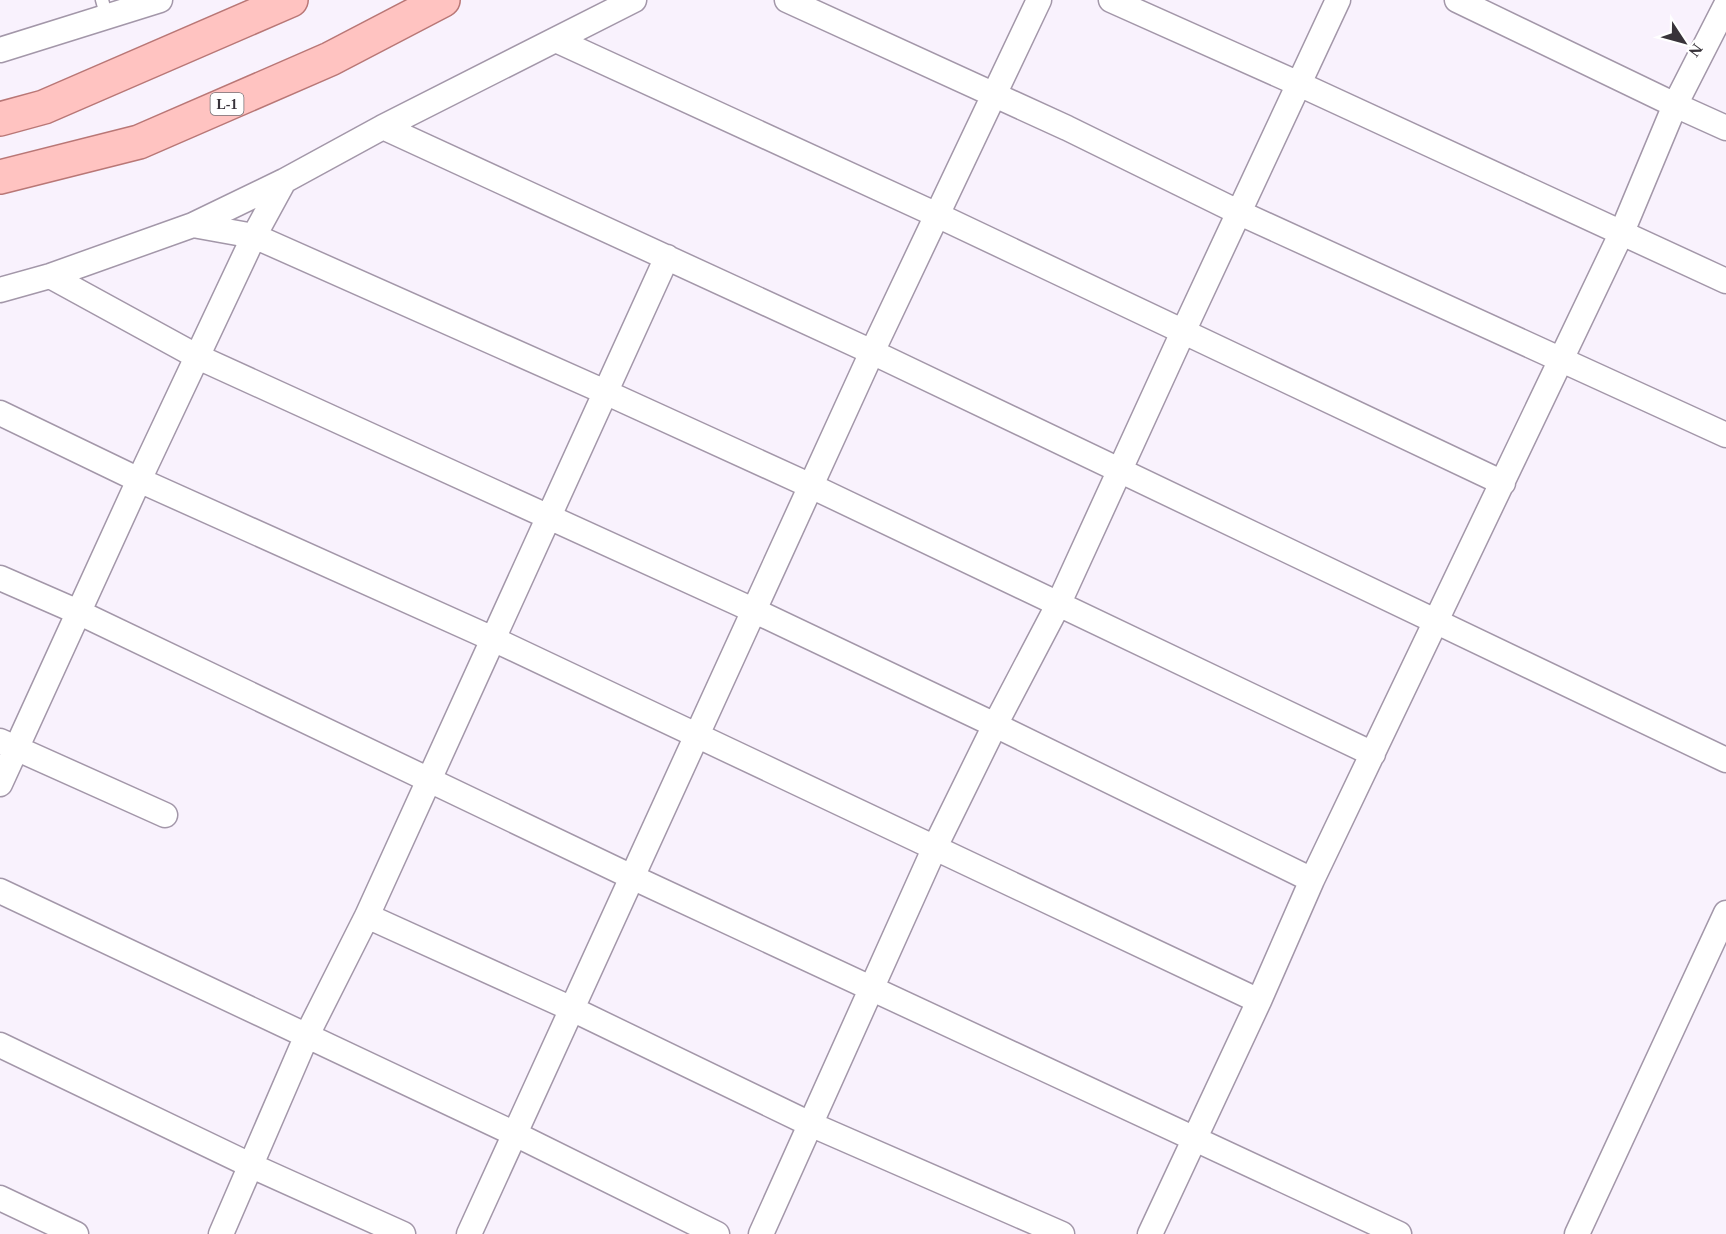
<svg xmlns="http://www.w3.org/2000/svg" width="1726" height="1234" viewBox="0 0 1726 1234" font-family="Georgia,serif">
<rect width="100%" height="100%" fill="#f9f2fd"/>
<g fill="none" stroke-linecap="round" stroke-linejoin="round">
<defs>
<path id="service" d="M102,0L107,18"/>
<path id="minor" d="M787,0L1067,128L1240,213L1726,435
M1111,0L1299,84L1726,281
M1457,0L1675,105L1726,128
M556,40L937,215L1503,483
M0,50L160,0
M383,127L872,352L1726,760
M193,225L254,236L605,392L811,486L1373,754
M50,276L198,357L753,610L995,725L1312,880
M0,290L50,276L193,225L284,181L383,127L634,0
M0,413L139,480L493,639L1259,1001
M0,578L78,612L632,877L1399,1234
M0,741L165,815
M0,784L139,480L254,236L284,181
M0,891L515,1134L717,1234
M367,916L572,1009L810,1124L1062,1234
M0,1045L252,1166L403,1234
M0,1198L76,1234
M221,1234L307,1035L367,916L667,257
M469,1234L872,352L1039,0
M761,1234L935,847L995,725L1058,605L1183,332L1338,0
M1150,1234L1259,1001L1312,880L1622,232L1675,105L1726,5
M1577,1234L1726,913"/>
<path id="primary" d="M0,119L44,107L291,0
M0,177L139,142L330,59L443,0"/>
</defs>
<use href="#service" stroke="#a397a9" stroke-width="15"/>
<use href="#minor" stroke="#a397a9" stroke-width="27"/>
<use href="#primary" stroke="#b97776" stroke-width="36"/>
<use href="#service" stroke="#fff" stroke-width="12"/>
<use href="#minor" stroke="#fff" stroke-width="24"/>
<use href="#primary" stroke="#ffc3c1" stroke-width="33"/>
</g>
<g text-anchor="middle" stroke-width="6" stroke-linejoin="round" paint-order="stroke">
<rect fill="#fff" stroke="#747075" stroke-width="1.5" x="210.5" y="93" width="33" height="22" rx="4.5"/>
<g font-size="14" font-weight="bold" fill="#38333a">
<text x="227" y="109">L-1</text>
</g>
</g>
<g transform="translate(1684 42) rotate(126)" stroke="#ffffff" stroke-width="4.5" paint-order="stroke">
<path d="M0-4.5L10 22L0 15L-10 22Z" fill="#38333a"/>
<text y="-9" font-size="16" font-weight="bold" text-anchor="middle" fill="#38333a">N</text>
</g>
</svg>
